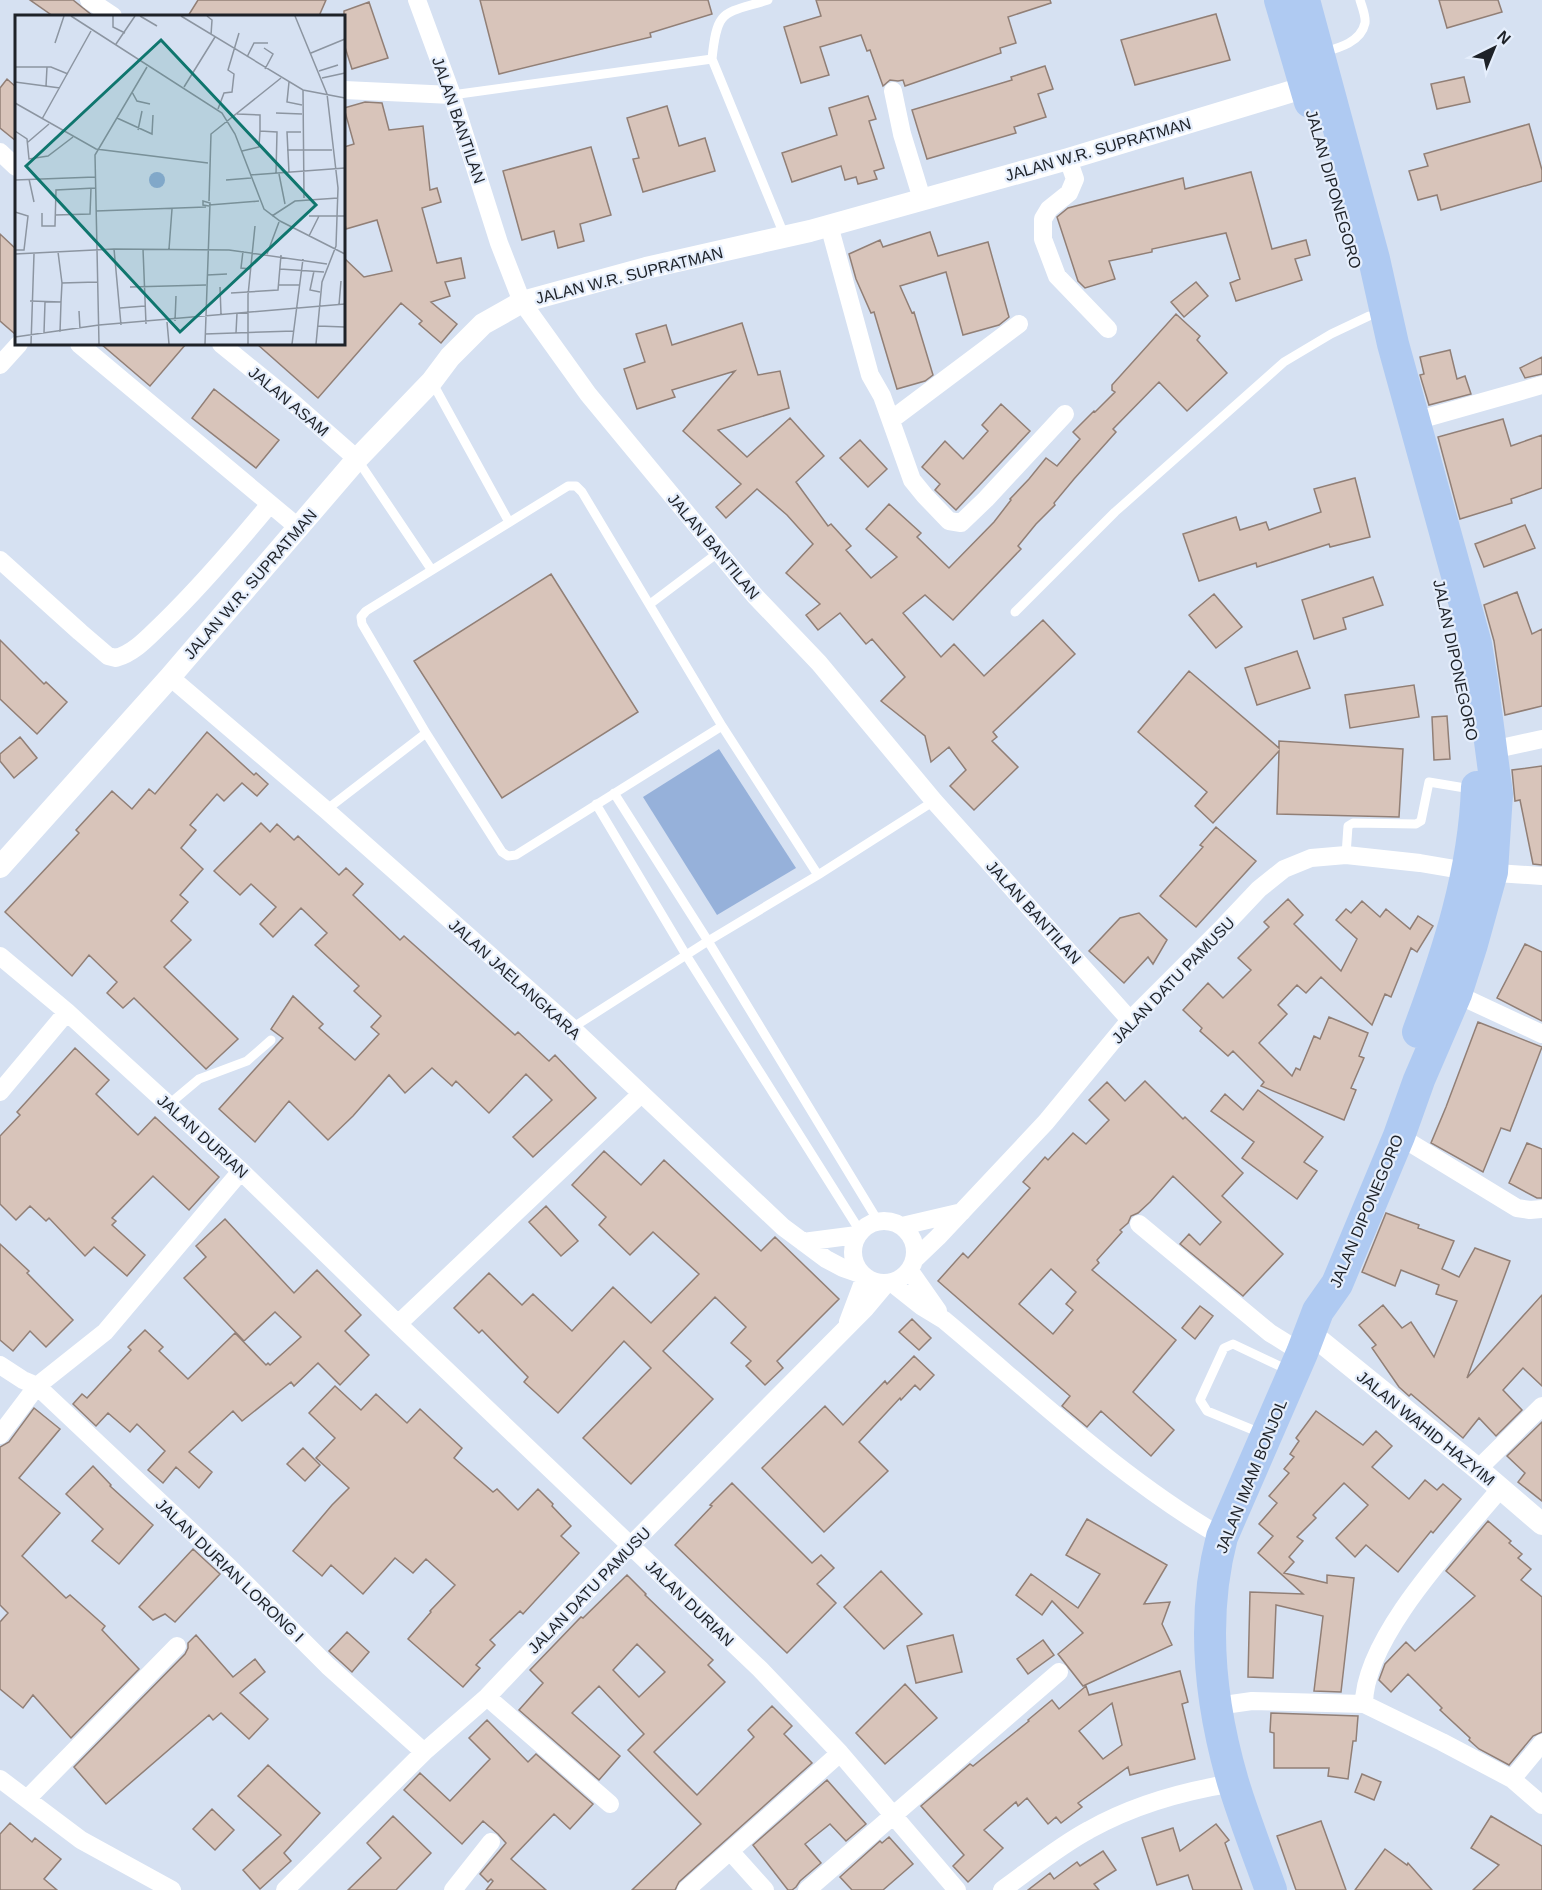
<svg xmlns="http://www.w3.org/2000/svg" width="1542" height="1890" viewBox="0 0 1542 1890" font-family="Helvetica,sans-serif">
<rect width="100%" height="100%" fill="#d6e1f2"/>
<path fill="#96b1da" d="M719,749L796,868L717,915L643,797Z"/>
<path fill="#d8c4ba" stroke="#917f76" stroke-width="1.5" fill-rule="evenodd" d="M30,0H73L93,16H53Z
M198,0H326L319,16H188Z
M480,0H708L712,14L650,33L651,37L499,74Z
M816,0H1050L1051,3L1008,17L1016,43L1000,48L1001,53L905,86L903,80L898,81L890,80L883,86L870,50L867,51L861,35L820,47L829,75L801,83L784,27L821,16Z
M1439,0H1498L1502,12L1447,28Z
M369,2L388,58L352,69L344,44V11Z
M1216,14L1230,60L1135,85L1121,40Z
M1045,66L1053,89L1038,94L1046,117L1014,127L1016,133L927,159L912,110L1012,80L1011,77Z
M1464,77L1470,102L1437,109L1431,84Z
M7,79L16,87V141L0,128V88Z
M868,96L876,119L869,121L884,168L874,171L877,179L858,184L856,177L845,180L841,166L792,182L782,153L837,135L829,108Z
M365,102L382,103L389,130L423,126L430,190L437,188L441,202L422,208L437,263L461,258L465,278L445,282L450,296L431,302L457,324L441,343L419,324L422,321L401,303L318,398L257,344H344V258L364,277L392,271L377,220L346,229L344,220V147L354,144L344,108Z
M667,106L679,146L705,138L715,171L643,192L633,159L639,158L627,118Z
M1529,124L1542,170V181L1441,210L1437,195L1418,200L1409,171L1428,166L1424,154Z
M591,147L611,215L580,224L584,241L558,248L554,231L522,240L503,171Z
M1251,172L1272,249L1306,240L1310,255L1295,259L1302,280L1236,301L1230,283L1240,279L1226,233L1152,249V252L1109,261L1115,279L1085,288L1078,281L1057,217L1068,208L1183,178L1185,189Z
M930,232L938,256L988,242L1009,317L999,325L963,335L946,272L900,286L912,313L914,312L933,375L925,381L897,389L874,312L871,313L856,279L849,254L880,240L883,247Z
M0,234L16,249V333L15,334L0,321Z
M1196,282L1208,296L1184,317L1171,302Z
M1176,314L1200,336L1197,340L1227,373L1187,411L1159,382L1113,429L1116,432L1074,479L1054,503L1055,505L1036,524L1018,546L1021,549L953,620L925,595L903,613L941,657L954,644L984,676L1043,620L1075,654L993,732L997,737L992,741L1018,767L974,810L950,786L966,770L949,747L931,762L925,736L881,701L905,677L872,639L866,644L840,613L818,630L806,615L820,604L786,573L813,544L787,515L757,489L726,518L716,507L741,484L683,431L735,371L672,390L675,397L637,409L624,369L645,362L636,334L666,325L672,345L742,323L758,375L780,371L789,408L718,430L747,457L790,418L824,456L796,482L828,526L831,524L851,546L846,550L871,578L897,557L866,529L889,504L921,533L917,537L949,568L994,522L1011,500L1010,499L1029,479L1046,458L1057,466L1080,439L1073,432L1094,411L1095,412L1115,392L1112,390V385Z
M101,344H186L150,386Z
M1450,350L1457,379L1465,376L1471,394L1429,405L1420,375L1424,374L1420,357Z
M1542,357V374L1525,378L1520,368Z
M214,389L279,440L256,468L192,418Z
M1001,404L1030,431L956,510L935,490L940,484L922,467L945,441L963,459L988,431L982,425Z
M1503,419L1511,446L1542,435V488L1511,499L1512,503L1460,519L1438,437Z
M860,440L887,469L868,487L840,458Z
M1355,478L1370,537L1330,547L1329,544L1257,567L1256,563L1199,581L1183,534L1236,517L1240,530L1266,522L1269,530L1321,512L1314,489Z
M1525,525L1535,548L1484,567L1475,544Z
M551,574L638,712L502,798L414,661Z
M1373,577L1383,605L1343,618L1346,629L1314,639L1302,600Z
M1517,592L1532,634L1542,629V706L1505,715L1494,641L1484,605Z
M1214,594L1242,627L1216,648L1189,615Z
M0,640L44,684L46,682L67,702L37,734L0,699Z
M1297,651L1310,688L1257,705L1245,668Z
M1189,671L1279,748V741L1403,749L1399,817L1277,814L1279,751L1213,823L1195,806L1207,792L1138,732Z
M1414,685L1419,717L1350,728L1345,695Z
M1447,716L1450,759L1434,760L1432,717Z
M207,732L254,775L256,773L268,784L257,796L242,783L224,801L217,794L190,825L196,830L181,848L203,869L180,895L188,902L171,921L191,940L164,967L238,1039L206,1069L134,998L123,1008L107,993L117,982L89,955L72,976L5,912L79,833L76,830L112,791L132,809L149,789L155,794Z
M20,737L37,758L14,778L0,761V754Z
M1542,766V865L1533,864L1520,800L1515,801L1512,770Z
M261,823L270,832L277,824L294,840L298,836L339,875L346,868L363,884L353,895L400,940L404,936L515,1035L518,1032L549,1061L555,1055L596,1098L533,1157L513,1137L552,1100L526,1074L489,1113L456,1081L452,1086L432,1068L405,1093L389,1075L353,1116L328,1140L289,1101L255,1142L219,1109L283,1038L271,1029L293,996L323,1024L319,1028L355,1060L379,1034L371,1027L381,1016L354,991L359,986L315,945L327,933L301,908L273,937L260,924L276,907L251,884L240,895L214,871Z
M1216,827L1256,861L1196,927L1160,896L1203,847L1200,845Z
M1288,899L1303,915L1294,924L1341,971L1357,939L1336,920L1346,909L1351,913L1362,901L1380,917L1386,909L1410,929L1418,916L1433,926L1417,952L1411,948L1391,997L1385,994L1372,1025L1321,977L1306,993L1297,985L1278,1005L1287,1014L1259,1043L1292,1076L1296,1068L1300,1070L1314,1036L1320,1039L1329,1017L1368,1033L1359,1056L1364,1058L1351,1088L1356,1090L1344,1120L1261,1086L1264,1082L1233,1051L1228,1056L1200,1031L1202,1028L1183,1010L1208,983L1223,998L1251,970L1238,958L1269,927L1264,922Z
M1139,913L1167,940L1153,964L1148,957L1124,983L1089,951L1120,918Z
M1525,944L1542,952V1021L1497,998Z
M1478,1022L1542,1047L1510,1131L1501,1128L1483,1172L1431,1143L1446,1107Z
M75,1048L109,1080L96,1094L138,1135L155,1117L219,1177L189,1210L153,1176L112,1218L116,1221L112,1225L145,1255L127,1276L94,1247L85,1256L49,1218L46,1221L30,1206L16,1220L0,1204V1136L20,1115L17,1112Z
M1145,1081L1183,1119L1185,1117L1243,1173L1222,1196L1283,1254L1243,1296L1180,1244L1189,1234L1200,1245L1221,1222L1173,1176L1150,1202L1138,1213L1131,1216L1128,1223L1120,1230L1122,1232L1097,1260L1099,1263L1092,1270L1176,1340L1133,1392L1174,1430L1151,1456L1101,1411L1087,1427L1062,1406L1070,1396L938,1281L963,1253L968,1258L1030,1188L1023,1182L1045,1157L1048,1160L1073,1133L1086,1144L1109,1120L1089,1100L1107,1082L1125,1101ZM1051,1269L1076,1292L1066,1304L1073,1310L1053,1334L1019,1304Z
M1258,1090L1323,1137L1304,1162L1317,1171L1297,1199L1242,1158L1254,1142L1211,1111L1225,1094L1243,1110Z
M1527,1143L1542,1149V1198H1537L1509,1183Z
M604,1151L641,1185L664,1160L761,1251L775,1237L839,1299L777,1361L783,1368L765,1385L746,1366L751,1361L731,1343L746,1327L715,1297L663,1351L713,1399L631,1484L583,1438L651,1368L624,1341L558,1413L524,1382L528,1377L482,1330L479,1333L454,1308L489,1273L522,1305L533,1294L572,1331L613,1287L651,1323L699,1274L653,1232L630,1255L599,1225L606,1217L572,1185Z
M546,1206L578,1241L561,1256L529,1222Z
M1386,1213L1419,1225L1418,1228L1454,1241L1442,1269L1459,1277L1475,1248L1510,1261L1467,1378L1542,1295V1386L1523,1368L1503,1390L1522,1410L1496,1436L1479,1418L1463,1438L1411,1394L1409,1396L1399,1387L1372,1348L1376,1345L1359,1325L1383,1305L1402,1328L1411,1322L1434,1357L1457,1301L1436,1294L1439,1285L1401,1270L1395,1286L1362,1272Z
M225,1219L294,1293L317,1270L361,1315L345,1331L369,1355L340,1385L318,1363L294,1386L291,1382L242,1421L233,1411L189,1452L212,1472L199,1488L176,1467L163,1483L148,1470L165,1451L137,1424L130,1432L108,1413L96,1426L73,1404L82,1394L87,1398L131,1350L128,1347L145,1330L163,1347L159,1351L188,1379L235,1333L266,1365L268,1363L270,1365L301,1337L275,1312L244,1341L184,1278L206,1257L196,1246Z
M0,1244L29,1271L27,1273L73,1320L46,1347L30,1331L13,1351L0,1340Z
M1200,1306L1213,1316L1195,1339L1182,1328Z
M912,1319L931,1338L919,1350L899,1332Z
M914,1356L934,1375L920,1390L915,1385L901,1400L900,1398L859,1442L888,1471L824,1532L762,1468L825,1406L843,1425L885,1381L887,1384Z
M335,1386L361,1410L376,1394L407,1423L420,1409L462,1448L454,1458L493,1492L497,1489L518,1510L538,1489L553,1504L552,1506L571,1526L561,1536L579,1553L523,1614L520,1611L490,1640L495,1645L476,1665L480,1668L463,1687L408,1639L431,1612L430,1611L455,1585L426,1559L413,1573L395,1558L363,1594L331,1565L322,1576L293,1551L332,1505L349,1488L316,1458L335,1438L309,1413Z
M34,1408L60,1429L19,1478L60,1513L22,1556L66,1598L70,1595L105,1626L102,1630L139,1669L71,1738L33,1695L23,1708L0,1689V1622L8,1613L0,1605V1447L9,1442Z
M1316,1411L1363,1445L1376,1431L1392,1446L1372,1467L1409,1499L1425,1480L1437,1490L1443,1484L1461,1499L1433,1533L1431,1531L1398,1572L1366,1545L1355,1557L1336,1538L1368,1505L1344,1483L1313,1515L1316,1518L1297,1537L1303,1541L1289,1557L1294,1562L1284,1573L1327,1583V1575L1354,1578L1341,1692L1314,1691L1323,1616L1276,1605L1273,1678L1248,1677L1250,1592L1303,1594L1258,1553L1273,1536L1259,1524L1277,1503L1269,1496L1289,1473L1284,1469L1294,1457L1290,1454L1299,1441L1296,1438Z
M1542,1422V1501L1518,1482L1525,1473L1507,1456Z
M303,1448L320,1465L305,1481L287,1464Z
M93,1466L111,1485L110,1486L153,1525L119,1564L92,1541L103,1529L66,1494Z
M732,1483L812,1563L821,1555L834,1568L817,1584L836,1603L787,1653L675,1545L712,1506L710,1505Z
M1087,1519L1167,1565L1144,1604L1170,1602L1162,1624L1172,1645L1083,1686L1058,1654L1083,1633L1052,1601L1042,1615L1016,1595L1031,1574L1078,1608L1100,1574L1066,1555Z
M1488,1521L1511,1541L1509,1543L1522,1554L1518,1558L1531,1569L1521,1580L1542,1597V1732L1533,1736L1509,1765L1479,1749L1469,1740L1470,1738L1440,1710L1442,1708L1408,1674L1391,1692L1379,1680L1385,1664L1406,1642L1415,1651L1475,1596L1446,1571Z
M193,1549L220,1574L175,1622L165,1614L153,1620L139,1607Z
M881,1571L922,1614L884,1649L844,1607Z
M627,1575L646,1594L645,1595L713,1660L708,1665L725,1682L654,1752L697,1795L754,1737L748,1730L772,1706L792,1726L784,1734L812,1763L679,1882L675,1890H632L701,1824L628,1750L644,1734L599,1686L572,1713L620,1756L599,1780L519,1710L543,1683L530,1670L581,1617L583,1618ZM637,1644L665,1672L639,1697L613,1670Z
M347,1632L369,1652L352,1672L329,1651Z
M196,1635L233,1677L255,1659L265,1672L240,1693L268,1719L249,1739L221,1713L213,1720L209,1715L106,1804L74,1767L185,1654L188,1648V1643Z
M953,1635L962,1672L916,1683L907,1646Z
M1043,1640L1054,1655L1028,1674L1017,1659Z
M1180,1671L1188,1702L1182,1704L1195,1759L1130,1775L1128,1767L1078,1803L1082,1807L1061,1823L1056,1817L1048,1824L1027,1798L1018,1806L1016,1802L984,1830L1003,1848L968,1882L953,1866L964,1855L921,1806L970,1764L973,1766L1029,1721L1028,1720L1052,1700L1059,1709L1086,1686L1089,1695ZM1112,1703L1122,1745L1103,1759L1079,1731Z
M905,1684L937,1718L885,1764L856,1733Z
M1271,1713L1358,1716L1356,1741H1353L1348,1779L1328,1776L1329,1768H1274V1733L1270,1732Z
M487,1720L528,1762L536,1754L593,1804L570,1829L554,1814L511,1859L546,1890H486L493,1881L491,1879L488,1882L480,1874L506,1843L498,1834L483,1821L462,1844L404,1790L420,1773L450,1801L490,1759L469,1738Z
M268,1765L320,1813L284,1853L291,1861L260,1889L243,1870L281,1835L238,1796Z
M1362,1774L1381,1782L1374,1800L1355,1792Z
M827,1780L866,1824L846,1841L830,1824L805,1844L821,1863L800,1881L796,1887L792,1890H788L753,1845Z
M212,1809L234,1830L215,1850L193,1829Z
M393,1816L431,1853L396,1890H348L381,1858L367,1843Z
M1491,1816L1542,1846V1890H1473L1499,1865L1471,1848Z
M1321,1821L1346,1890H1296L1277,1836Z
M10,1823L32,1842L35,1838L61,1859L44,1879L57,1890H0V1834Z
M1216,1824L1229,1840L1225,1843L1242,1890H1193L1188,1875L1157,1885L1142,1838L1173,1828L1180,1851Z
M889,1837L913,1864L883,1890H852L840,1877L880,1841L882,1843Z
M1385,1849L1407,1865L1408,1863L1432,1890H1355Z
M1103,1851L1116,1870L1094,1884L1099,1890H1028L1050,1873L1054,1879L1077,1862L1080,1866Z"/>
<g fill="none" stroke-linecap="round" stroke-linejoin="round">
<path stroke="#fff" stroke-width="9" d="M768,0C723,14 717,8 712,59L785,237
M1324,52C1339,48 1361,42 1365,23C1366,16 1362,7 1360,0
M452,95L712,59
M432,382L509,522
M357,459L431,569
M650,604L719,552
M1015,612L1115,512L1284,362L1331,334L1369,316
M722,726L516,855L508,856L502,852L426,733L362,624L361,617L366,611L568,486H576L582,492L722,726L818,875
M614,793L708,941L878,1221
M596,804L686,955L860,1231
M326,810L426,733
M1346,855L1348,826L1353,823L1416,824L1421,821L1429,782L1471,789
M572,1028L708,941L818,875L934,801
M168,1105L199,1079L247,1061L271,1040
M1263,1434L1207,1411L1200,1400L1224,1348L1233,1344L1288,1370"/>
<path stroke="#fff" stroke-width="18" d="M89,0L113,16
M417,0L452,95L499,243L522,302L588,394L755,596L819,663L934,801L1130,1020
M344,90L452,95
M893,91L902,134L922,199
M0,152L16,167
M1068,159L1075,179L1069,193L1049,209L1043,219V239L1057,276L1108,329
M829,225L870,375L882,396L912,480L925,496L949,521L961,523L986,499L1065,414
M79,344L299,528
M221,344L291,401L357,459
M0,365L19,344
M891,420L1019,324
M1415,421L1542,385
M0,560L80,632L108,656L116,658C136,652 149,636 164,622C202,585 236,545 270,504
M170,677L326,810L572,1028L783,1227L826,1259L843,1268L863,1275
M1492,750L1542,739
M0,956L67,1012L241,1171L398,1324L760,1669L840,1753L957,1890
M1456,994L1542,1034
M0,1092L67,1012
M1399,1136L1517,1208L1530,1210L1542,1209
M853 1252a31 31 0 1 1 62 0a31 31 0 1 1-62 0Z
M1139,1224L1270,1333L1302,1353
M902,1226L962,1212
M803,1242L857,1235
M915,1259L938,1237L1046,1122L1130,1020L1224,926L1259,889L1284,869L1311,858L1346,855L1420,863L1467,871L1542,876
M910,1271L938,1311
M892,1283L921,1306L944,1320C1034,1395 1120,1478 1222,1537
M848,1322L865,1277
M398,1324L641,1094
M0,1365L23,1380L37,1386L229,1567L328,1666L424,1752
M0,1435L37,1386L105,1332L241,1171
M1478,1469L1542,1406
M487,1697L610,1804
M1364,1704C1364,1637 1458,1540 1500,1489
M1217,1706L1252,1701L1364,1704L1442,1742L1512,1779L1542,1805
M0,1779L81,1840L172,1890
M1512,1779L1542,1743
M27,1799L177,1646
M285,1890L424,1752L487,1697L630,1546L865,1309L886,1284
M453,1890L491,1842
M686,1890L730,1851
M765,1890L730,1851L840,1753
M807,1890L1059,1672
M1002,1890C1030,1870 1059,1846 1089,1830C1135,1804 1183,1791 1234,1783"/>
<path stroke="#fff" stroke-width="22" d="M0,867L170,677L357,459L432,381L450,357L483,324L522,302L646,268L810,231L1068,159L1306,87
M1309,1332L1478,1469L1542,1524"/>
<path stroke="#afcaf2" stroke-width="32" d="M1280,0L1310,102
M1418,1032C1448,952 1474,873 1477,787
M1271,1890C1258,1854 1244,1818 1233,1782C1210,1703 1201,1617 1222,1537L1302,1353L1318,1311L1337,1284L1399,1136L1419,1080L1456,994L1472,944L1492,872L1497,794L1482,681L1476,644L1393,344L1374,259L1304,0"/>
</g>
<g text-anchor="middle" stroke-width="4.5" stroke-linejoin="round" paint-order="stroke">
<g font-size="16" fill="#1e2228" stroke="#e5eefc">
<text transform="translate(459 120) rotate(71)" y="6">JALAN BANTILAN</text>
<text transform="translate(1098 149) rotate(-16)" y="6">JALAN W.R. SUPRATMAN</text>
<text transform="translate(1334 189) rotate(74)" y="6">JALAN DIPONEGORO</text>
<text transform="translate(629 275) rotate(-14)" y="6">JALAN W.R. SUPRATMAN</text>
<text transform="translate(289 401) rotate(40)" y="6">JALAN ASAM</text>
<text transform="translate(714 546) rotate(50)" y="6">JALAN BANTILAN</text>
<text transform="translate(250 584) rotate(-49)" y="6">JALAN W.R. SUPRATMAN</text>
<text transform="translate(1456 660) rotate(78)" y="6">JALAN DIPONEGORO</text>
<text transform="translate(1034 912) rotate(48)" y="6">JALAN BANTILAN</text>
<text transform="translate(515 979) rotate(42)" y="6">JALAN JAELANGKARA</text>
<text transform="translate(1173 980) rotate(-46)" y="6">JALAN DATU PAMUSU</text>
<text transform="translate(203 1136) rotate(42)" y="6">JALAN DURIAN</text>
<text transform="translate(1366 1211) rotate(-67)" y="6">JALAN DIPONEGORO</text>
<text transform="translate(1426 1428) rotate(39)" y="6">JALAN WAHID HAZYIM</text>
<text transform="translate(1251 1476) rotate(-68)" y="6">JALAN IMAM BONJOL</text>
<text transform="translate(230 1570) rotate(44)" y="6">JALAN DURIAN LORONG I</text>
<text transform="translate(589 1590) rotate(-46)" y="6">JALAN DATU PAMUSU</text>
<text transform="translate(690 1603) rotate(44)" y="6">JALAN DURIAN</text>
</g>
</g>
<g transform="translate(15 15)">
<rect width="330" height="330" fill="#d6e1f2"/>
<path d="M134 165a8 8 0 1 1 16 0a8 8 0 1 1-16 0Z" fill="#96b1da"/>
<path fill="none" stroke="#8c95a1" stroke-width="1.5" d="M56,1L207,98L220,119L249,194L265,206L330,239M98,1V12L110,18M125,1L142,11M166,1L288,75L330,83M192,1L197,5L196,20M280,1L312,79L323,173L321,231L307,267L301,329M40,28L49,1M101,29L120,1M249,33L258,39L250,54M296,38L330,24M232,42L239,28H253M0,52H36L53,59M304,56L323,50M307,63L330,58M0,67L45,73M274,67L272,87L287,90M31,71L32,52M169,72L200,22M288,75L289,183M117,77L122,86L135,89M0,88L81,134L193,148M203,94L209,78L217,77L219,59L213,55L224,18M261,98L287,99M222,99L245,100V116M102,103L137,119L138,100M27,104L76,16M123,115L127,96M0,116L12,124L14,144L33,141L58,122M13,127L34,109M272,135H317M227,136L244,132L245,116L262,117L261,159M274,158L272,117H286M264,159L270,189M235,160L330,153M14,164L19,187M0,165L80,162M211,165L236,163M194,186L196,119L266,63M194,190L244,186M81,196L191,192M0,197L13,201L9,235H0M27,198V211H40L41,175L80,173M40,200L75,199L76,173M257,201L280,186L323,183M294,201H330M294,221L304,201M99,234L106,310M128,234L131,309M154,234L157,194M228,236L226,253L236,254M43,237L47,268M0,239L99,234L214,235L312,249M252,239L264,207M265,254L309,257M299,256L295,275L305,277M192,260L212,259M264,270H284M115,272L191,270M205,272L206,299M216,278L263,275L266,240M15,286L46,287L45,317M46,287L47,268L82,267M324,290L326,266M105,293L130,291M64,296L65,314M160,306L161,281M152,307L154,329M303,311L330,312M29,318L30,287M221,318L222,298M190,319L279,316M0,322L84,310L330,289M16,329L19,239M84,329L80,140L132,52M190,329L195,188L188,186V190L194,191M233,329V280L240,211M277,329L288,244"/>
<path fill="#0f766e" fill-opacity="0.15" stroke="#0f766e" stroke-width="3" d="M146,25L301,190L165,317L11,151Z"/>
<rect width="330" height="330" fill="none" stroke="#1e2228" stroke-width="3"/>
</g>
<g transform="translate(1494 48) rotate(43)" stroke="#e5eefc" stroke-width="4.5" paint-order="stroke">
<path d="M0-4.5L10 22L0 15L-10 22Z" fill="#1e2228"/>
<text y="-9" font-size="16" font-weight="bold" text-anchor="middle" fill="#1e2228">N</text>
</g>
</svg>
